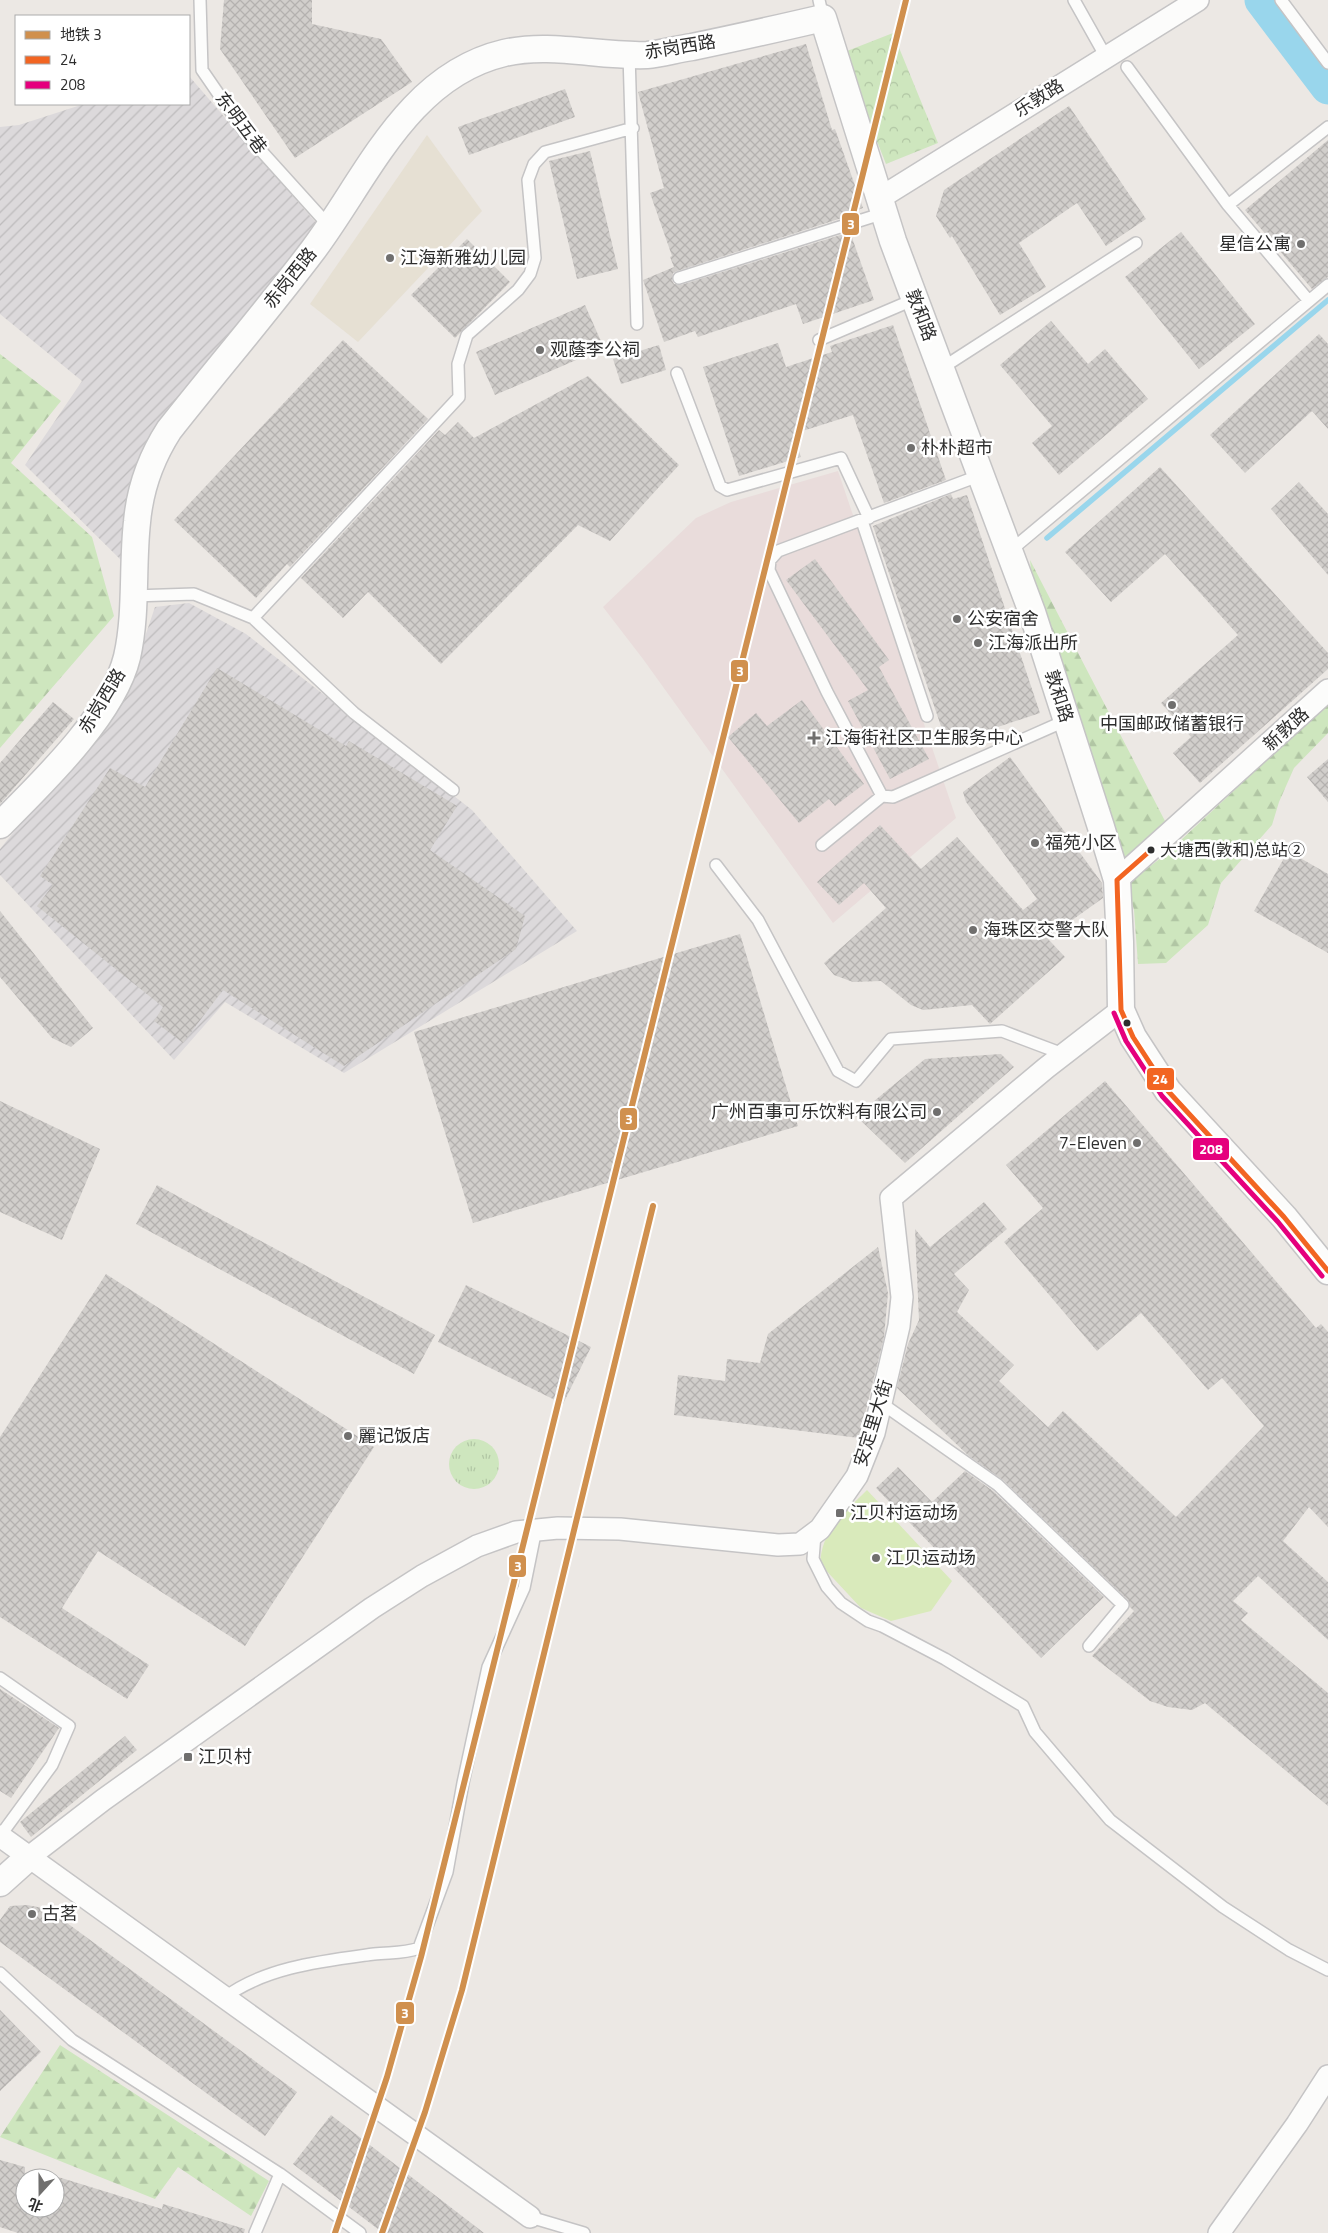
<svg xmlns="http://www.w3.org/2000/svg" width="1328" height="2233" viewBox="0 0 1328 2233" font-family="'Titillium Web','Noto Sans SC',sans-serif">
<defs>
<pattern id="industrial-furrows" width="10" height="10" patternUnits="userSpaceOnUse" patternTransform="scale(1.25)"><rect width="10" height="10" fill="#dcd9db"/><path d="M-1 1l2-2M0 10L10 0M9 11l2-2" fill="none" stroke="#bdbbbc"/></pattern>
<pattern id="grass-tufts" width="24" height="20" patternUnits="userSpaceOnUse" patternTransform="scale(1.25)"><rect width="24" height="20" fill="#cee6be"/><path d="M3 7l-1-3M5 7V3M7 7l1-3M15 17l-1-3M17 17v-4M19 17l1-3" fill="none" stroke="#b1c6a4"/></pattern>
<pattern id="forest-firs" width="22" height="20" patternUnits="userSpaceOnUse" patternTransform="scale(1.25)"><rect width="22" height="20" fill="#cee6be"/><path d="M5 1l3.5 6h-7zM16 11l3.5 6h-7z" fill="#b1c6a4"/></pattern>
<pattern id="park-crowns" width="20" height="18" patternUnits="userSpaceOnUse" patternTransform="scale(1.25)"><rect width="20" height="18" fill="#cee6be"/><path d="M2 6a3 3 0 1 1 6 0M12 15a3 3 0 1 1 6 0" fill="none" stroke="#b1c6a4"/></pattern>
<pattern id="building-cross-hatch" width="8" height="8" patternUnits="userSpaceOnUse" patternTransform="scale(1.25)"><rect width="8" height="8" fill="#d1cecb"/><path d="M0 0l8 8M0 8l8-8" fill="none" stroke="#b4b1af"/></pattern>
</defs>
<rect width="100%" height="100%" fill="#ece8e4"/>
<path fill="url(#industrial-furrows)" d="M189,76L317,224L151,441L123,562L25,465L82,381L0,314V127L19,125L84,104H189Z
M189,603L246,634L472,810L577,931L344,1073L225,1002L174,1060L0,875V849L126,693L155,607Z"/>
<path fill="#e6e0d3" d="M427,135L482,211L358,342L310,304Z"/>
<path fill="#e9dcdb" d="M838,471L956,818L833,923L643,659L603,607L696,518L731,502Z"/>
<path fill="url(#grass-tufts)" d="M449 1464a25 25 0 1 1 50 0a25 25 0 1 1-50 0Z"/>
<path fill="url(#forest-firs)" d="M0,354L61,401L11,463L92,537L114,616L0,748Z
M1030,560L1165,821L1130,858L1119,855L1035,605Z
M1328,703V733L1294,768L1279,802L1272,825L1221,883L1208,925L1166,963L1138,964L1134,910L1127,884L1166,854Z
M60,2045L269,2181L251,2216L178,2167L155,2199L0,2137Z"/>
<path fill="url(#park-crowns)" d="M893,33L938,143L886,164L842,53Z"/>
<path fill="#d9eabb" d="M867,1490L952,1581L931,1611L891,1621L861,1608L820,1564C822,1529 844,1513 867,1490Z"/>
<g fill="none" stroke-linecap="round" stroke-linejoin="round">
<path stroke="#99d6ec" stroke-width="5.5" d="M1047,538L1328,300"/>
<path stroke="#99d6ec" stroke-width="35" d="M1262,0L1328,87"/>
</g>
<path fill="url(#building-cross-hatch)" d="M224,0H312V24L381,39L412,82L295,158L220,49Z
M806,44L832,130L835,129L863,208L844,215L845,217L677,271L673,273L672,280L674,284L681,285L850,232L874,300L803,324L796,304L698,337L695,331L664,342L643,280L674,267L670,257L672,256L650,193L664,188L638,92Z
M565,89L575,117L469,155L458,127Z
M1069,106L1146,219L1106,246L1077,203L1019,243L1046,287L1000,315L952,236L950,238L936,216L944,190Z
M1328,140V277L1312,289L1245,210Z
M590,151L618,269L577,279L549,161Z
M1181,232L1255,324L1199,369L1125,277Z
M467,239L510,282L455,338L411,295Z
M585,305L604,348L495,395L476,352Z
M1051,321L1088,364L1105,349L1148,399L1059,475L1032,443L1052,426L1000,365Z
M893,325L946,480L884,503L853,415L793,434L801,457L739,476L703,367L778,343L786,367L832,352L830,346Z
M1319,334L1328,344V429L1312,411L1245,473L1210,435Z
M343,340L428,419L290,567L287,564L256,598L174,520Z
M659,345L666,370L621,384L613,359Z
M588,376L679,465L610,541L578,525L441,664L368,592L343,618L301,578L439,430L445,435L458,422L474,438Z
M1160,467L1328,653V669L1200,783L1173,753L1191,737L1161,703L1238,635L1165,554L1111,602L1065,552Z
M1299,482L1328,514V575L1271,509Z
M951,494L953,499L967,495L1040,713L947,744L873,526Z
M815,559L889,660L879,667L929,759L890,779L848,701L868,690L786,580Z
M217,668L346,746L349,741L457,806L430,850L525,916L516,949L344,1066L223,990L183,1043L154,1021L163,1007L37,906L53,885L40,876L110,768L145,787Z
M802,700L864,784L835,806L829,799L799,823L728,737L756,713L767,726Z
M53,702L74,719L0,804V763Z
M1010,757L1102,883L1103,898L1047,938L1065,957L990,1024L972,1005L923,1010L911,1005L881,981L853,982L834,975L824,963L886,908L864,883L839,905L817,882L880,825L921,869L957,837L1023,910L1037,899L966,802L963,792Z
M1328,759V802L1307,777Z
M1288,851L1328,874V953L1254,911Z
M0,911L93,1028L71,1047L52,1038L0,977Z
M740,934L798,1126L473,1223L414,1032Z
M1001,1054L1014,1067L905,1163L856,1116L925,1059Z
M1105,1081L1316,1328L1321,1324L1328,1332V1527L1309,1507L1283,1541L1328,1582V1640L1258,1576L1233,1601L1248,1613L1241,1620L1328,1693V1806L1205,1703L1192,1710L1168,1707L1150,1701L1092,1656L1134,1611L1130,1607L1128,1600L1003,1480L969,1456L897,1388L908,1344L919,1320L915,1229L930,1247L984,1202L1007,1229L954,1274L969,1290L957,1312L1014,1365L999,1381L1048,1427L1063,1411L1176,1517L1264,1426L1222,1378L1208,1390L1141,1313L1097,1351L1004,1242L1043,1208L1006,1165Z
M0,1101L100,1149L62,1240L0,1212Z
M157,1185L435,1335L414,1374L136,1224Z
M878,1247L888,1293L884,1337L859,1438L674,1415L678,1375L725,1381L727,1359L760,1363L768,1334Z
M106,1274L374,1447L245,1646L98,1551L62,1608L149,1665L127,1699L0,1617V1437Z
M466,1285L591,1347L563,1404L438,1342Z
M898,1467L932,1502L965,1471L993,1491L1104,1597L1041,1658L876,1488Z
M0,1689L59,1728L11,1798L0,1791Z
M125,1736L137,1750L31,1837L20,1822Z
M27,1905L48,1909L297,2092L265,2136L0,1942V1920L10,1906Z
M0,2010L41,2052L0,2091Z
M331,2115L484,2233H383L293,2164Z
M0,2160L25,2167V2208H55V2176L162,2209L163,2204L245,2229L244,2233H18L0,2227Z"/>
<g fill="none" stroke-linecap="round" stroke-linejoin="round">
<defs>
<path id="service" d="M200,0L202,70L246,134L329,226
M819,0L823,18
M1074,0L1106,57
M1281,0L1328,63
M629,54L637,324
M1127,67L1228,205
M679,278L884,213
M1309,301L1228,205L1328,127
M819,340L915,299
M942,368L1136,243
M677,373L720,486L727,490L841,458L869,518
M981,475L778,551L770,560L769,570L827,692L882,796L893,797L1067,720
M862,521L927,716
M1010,551L1328,285
M133,596L194,594L253,618L354,713L453,790
M253,618L459,397L458,364L467,335L518,290L530,274L535,258L528,180L534,164L545,152L633,128
M822,845L882,796
M716,865L758,920L838,1071L856,1081L891,1039L1002,1031L1063,1054
M881,1403L998,1485L1123,1605L1089,1646
M815,1534L813,1559L827,1587L841,1603L868,1621L882,1626L945,1659L1023,1706L1035,1732L1110,1820L1223,1907L1289,1950L1328,1970
M0,1678L69,1726L52,1765L0,1836
M0,1973L72,2040L280,2174L255,2233
M224,1998C265,1967 323,1961 374,1954C390,1952 403,1954 419,1948L447,1872L463,1783L488,1667L524,1588L536,1529
M280,2174L360,2233
M530,2217L584,2233"/>
<path id="minor" d="M880,198L1198,0
M1117,880L1328,690
M0,1836L530,2217
M29,1857L103,1800L372,1608L422,1576L477,1546L516,1532L558,1528L620,1529L778,1545L800,1544L820,1529L857,1476L874,1433L899,1326L902,1297L891,1198L1046,1068L1121,1010
M1219,2233L1297,2124L1328,2076"/>
<path id="tertiary" d="M0,825C42,783 113,715 127,657C137,613 132,567 137,522C140,488 151,458 169,430C217,369 267,311 313,250C367,178 407,76 504,53C551,42 599,57 647,55C661,54 677,49 692,47C736,38 780,28 823,18L893,241L1032,612L1101,827L1117,880L1120,942L1121,1010L1133,1037L1168,1091L1284,1217L1328,1271
M0,1883L29,1857"/>
</defs>
<use href="#service" stroke="#c5c4c5" stroke-width="14"/>
<use href="#minor" stroke="#c5c4c5" stroke-width="24"/>
<use href="#tertiary" stroke="#c5c4c5" stroke-width="29"/>
<use href="#service" stroke="#fcfcfb" stroke-width="11"/>
<use href="#minor" stroke="#fcfcfb" stroke-width="21"/>
<use href="#tertiary" stroke="#fcfcfb" stroke-width="26"/>
<defs>
<path id="bus-1" d="M1151,850L1117,880L1121,1010L1133,1037L1168,1091L1284,1217L1328,1271"/>
<path id="bus-2" d="M1114,1013L1126,1041L1162,1096L1278,1222L1322,1276"/>
</defs>
<use href="#bus-1" stroke="#fff" stroke-width="9"/>
<use href="#bus-2" stroke="#fff" stroke-width="9"/>
<use href="#bus-1" stroke="#f26522" stroke-width="5"/>
<use href="#bus-2" stroke="#e5007d" stroke-width="5"/>
<defs>
<path id="metro-1" d="M335,2233L387,2077L421,1957L906,0
M382,2233L425,2112L462,1990L653,1206"/>
</defs>
<use href="#metro-1" stroke="#fff" stroke-width="10"/>
<use href="#metro-1" stroke="#d0904e" stroke-width="6"/>
</g>
<g fill="#706f6e" stroke="#fff" stroke-width="2">
<circle cx="1301" cy="244" r="5"/>
<circle cx="390" cy="258" r="5"/>
<circle cx="540" cy="350" r="5"/>
<circle cx="911" cy="448" r="5"/>
<circle cx="957" cy="619" r="5"/>
<circle cx="978" cy="643" r="5"/>
<circle cx="1172" cy="705" r="5"/>
<path d="M811.5 730.5h5v5h5v5h-5v5h-5v-5h-5v-5h5z"/>
<circle cx="1035" cy="843" r="5"/>
<circle cx="973" cy="930" r="5"/>
<circle cx="937" cy="1112" r="5"/>
<circle cx="1137" cy="1143" r="5"/>
<circle cx="348" cy="1436" r="5"/>
<rect x="835" y="1508" width="10" height="10" rx="2.5"/>
<circle cx="876" cy="1558" r="5"/>
<rect x="183" y="1752" width="10" height="10" rx="2.5"/>
<circle cx="32" cy="1914" r="5"/>
</g>
<g fill="#2e2e2e" stroke="#fff" stroke-width="2">
<circle cx="1151" cy="850" r="4.5"/>
<circle cx="1127" cy="1023" r="4.5"/>
</g>
<g text-anchor="middle" stroke-width="5" stroke-linejoin="round" paint-order="stroke">
<g font-size="17" fill="#2e2e2e" stroke="#fff" text-anchor="start">
<text x="1160" y="856">大塘西(敦和)总站②</text>
</g>
<g font-size="18" fill="#2e2e2e" stroke="#fff">
<text transform="translate(680 47) rotate(-9)" y="6">赤岗西路</text>
<text transform="translate(1039 98) rotate(-32)" y="6">乐敦路</text>
<text transform="translate(241 123) rotate(53)" y="6">东明五巷</text>
<text transform="translate(290 278) rotate(-51)" y="6">赤岗西路</text>
<text transform="translate(921 315) rotate(69)" y="6">敦和路</text>
<text transform="translate(1059 696) rotate(72)" y="6">敦和路</text>
<text transform="translate(102 701) rotate(-59)" y="6">赤岗西路</text>
<text transform="translate(1286 729) rotate(-43)" y="6">新敦路</text>
<text transform="translate(873 1423) rotate(-73)" y="6">安定里大街</text>
</g>
<g font-size="18" fill="#2e2e2e" stroke="#fff" text-anchor="start">
<text x="1291" y="250" text-anchor="end">星信公寓</text>
<text x="400" y="264">江海新雅幼儿园</text>
<text x="550" y="356">观蔭李公祠</text>
<text x="921" y="454">朴朴超市</text>
<text x="967" y="625">公安宿舍</text>
<text x="988" y="649">江海派出所</text>
<text x="1172" y="730" text-anchor="middle">中国邮政储蓄银行</text>
<text x="825" y="744">江海街社区卫生服务中心</text>
<text x="1045" y="849">福苑小区</text>
<text x="983" y="936">海珠区交警大队</text>
<text x="927" y="1118" text-anchor="end">广州百事可乐饮料有限公司</text>
<text x="1127" y="1149" text-anchor="end">7-Eleven</text>
<text x="358" y="1442">麗记饭店</text>
<text x="850" y="1519">江贝村运动场</text>
<text x="886" y="1564">江贝运动场</text>
<text x="198" y="1763">江贝村</text>
<text x="42" y="1920">古茗</text>
</g>
</g>
<g stroke="#fff" stroke-width="2">
<rect x="841" y="212" width="19" height="24" rx="5" fill="#d0904e"/>
<rect x="730" y="659" width="19" height="24" rx="5" fill="#d0904e"/>
<rect x="1146" y="1067" width="29" height="24" rx="5" fill="#f26522"/>
<rect x="619" y="1107" width="19" height="24" rx="5" fill="#d0904e"/>
<rect x="1192" y="1137" width="38" height="24" rx="5" fill="#e5007d"/>
<rect x="508" y="1554" width="19" height="24" rx="5" fill="#d0904e"/>
<rect x="395" y="2001" width="20" height="24" rx="5" fill="#d0904e"/>
</g>
<g font-size="14" text-anchor="middle" font-weight="bold" fill="#fff">
<text x="851" y="229">3</text>
<text x="740" y="676">3</text>
<text x="1160" y="1084">24</text>
<text x="629" y="1124">3</text>
<text x="1211" y="1154">208</text>
<text x="518" y="1571">3</text>
<text x="405" y="2018">3</text>
</g>
<rect x="15" y="15" width="175" height="90" fill="#ffffff" stroke="#ababab"/>
<rect x="25" y="31" width="25" height="8" fill="#d0904e" stroke="#ababab"/>
<text x="60" y="40" font-size="15" fill="#2e2e2e">地铁 3</text>
<rect x="25" y="56" width="25" height="8" fill="#f26522" stroke="#ababab"/>
<text x="60" y="65" font-size="15" fill="#2e2e2e">24</text>
<rect x="25" y="81" width="25" height="8" fill="#e5007d" stroke="#ababab"/>
<text x="60" y="90" font-size="15" fill="#2e2e2e">208</text>
<g transform="translate(40 2193) rotate(201)"><circle r="24" fill="#ffffff" stroke="#ababab"/>
<path d="M0-4L9 19L0 12L-9 19Z" fill="#706f6e"/>
<text y="-8" font-size="14" font-weight="bold" text-anchor="middle" fill="#2e2e2e">北</text>
</g>
</svg>
